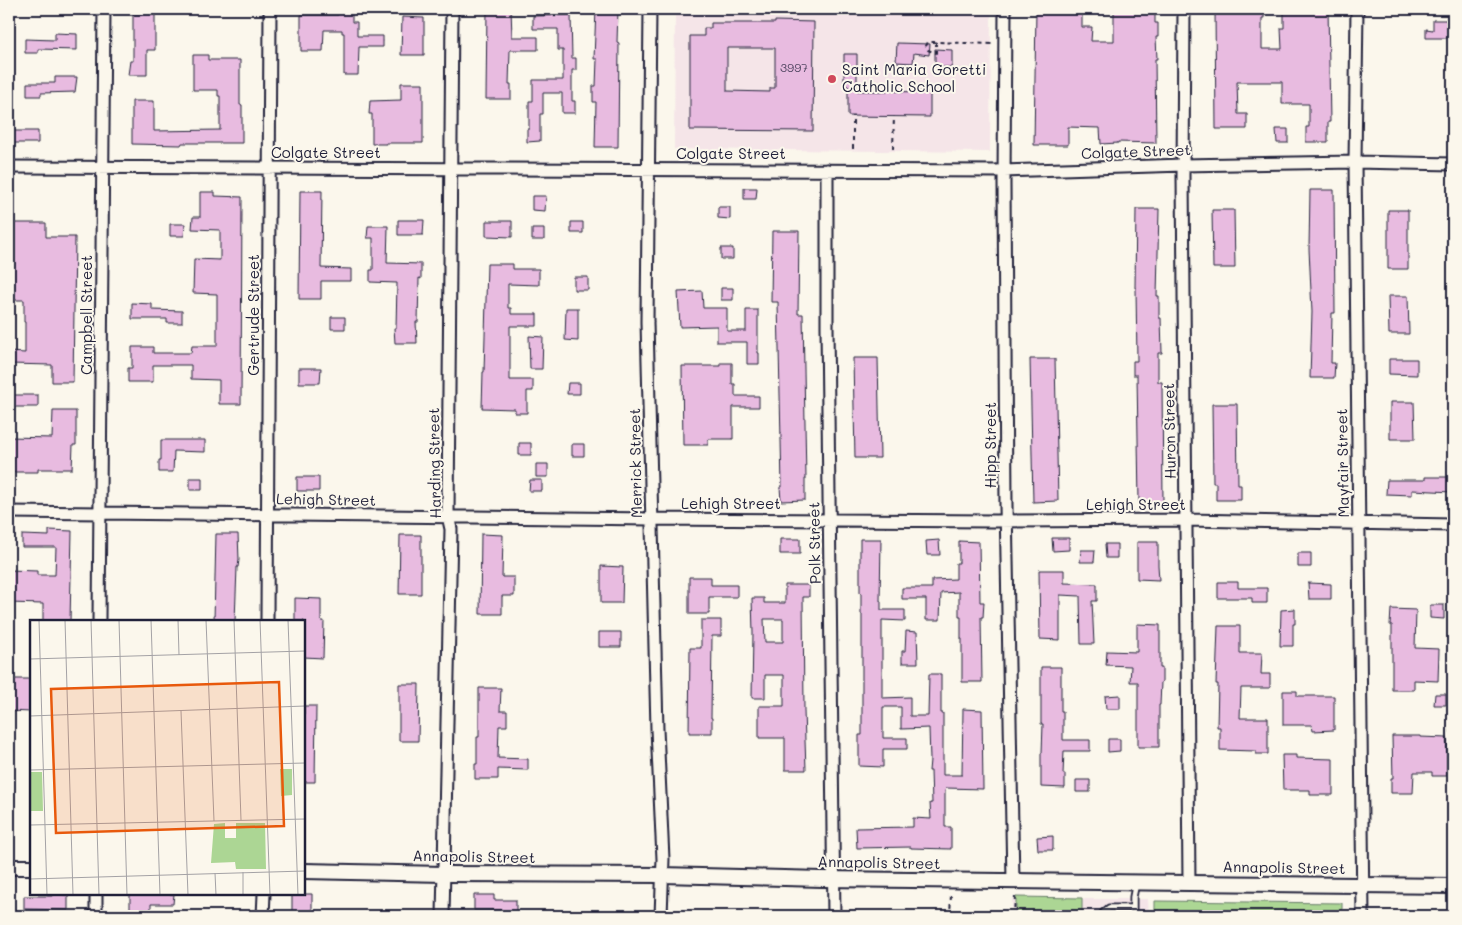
<svg xmlns="http://www.w3.org/2000/svg" width="1462" height="925" viewBox="0 0 1462 925" font-family="Mali,sans-serif">
<rect width="100%" height="100%" fill="#fbf7ec"/>
<filter id="ink" filterUnits="userSpaceOnUse"><feTurbulence type="fractalNoise" baseFrequency=".02" numOctaves="2"/><feDisplacementMap in="SourceGraphic" scale="10" xChannelSelector="R" yChannelSelector="G"/><feConvolveMatrix kernelMatrix="1 2 1 2 8 2 1 2 1" color-interpolation-filters="sRGB"/></filter>
<g filter="url(#ink)">
<path fill="#f5e5e8" d="M675,9H991L990,152L674,149Z
M1012,899H1148L1149,916H1012Z"/>
<path fill="#acd694" stroke="#677c68" d="M1452,564H1453V733H1451Z
M1016,897L1082,898V916H1016Z
M1155,901L1342,903V916H1155Z"/>
<path fill="#e8bbe0" stroke="#22223b" fill-rule="evenodd" d="M337,9H352V22H357V36H383V47H359L358,75H344V33H342V30H324L323,51H301V15H338Z
M487,9H511L512,37H538V50H510L509,84H511V99H486Z
M596,9H618L617,42L619,43L618,147H595L596,102H593V86H596L597,59H594Z
M1036,9H1082V27H1092L1091,41H1114V9H1155V23H1158V37H1156L1157,59H1155L1156,143L1118,142V143L1101,144L1100,128L1068,127V145H1034Z
M1215,9H1264V18H1262V49H1282L1281,28H1284V9H1328L1330,122H1328V142H1306V127H1309V104H1282V82H1237L1238,114H1247V129H1216Z
M133,14H155V50H147V75H128L130,61H133Z
M571,15L572,58H576V70H572V101H575V113H562V93H543V114H540V141L527,142V129H529V101H533V80H563V50H558V29H533V16Z
M402,17L424,18V55H401Z
M1433,20H1453V38H1426V29L1433,30Z
M775,21L814,22L813,131L690,130V36H704V28H711V23H775ZM727,48H775V88H770V92L727,91Z
M55,33L77,34V50L38,49V53H25V39L55,40Z
M897,43L930,44L929,55L914,53L913,63L896,62Z
M935,49L952,50V67H935Z
M844,54H857V91L930,92V117L848,116V86H844Z
M193,55H208V60H240V105H242V143H182L181,145L132,144V101H154V131L220,130V96H218V90H193Z
M55,77H77L75,92L41,93V96H27V83H55Z
M401,83H423V143H386V144H372V114H369L370,101L401,100Z
M1276,129H1288V143H1277Z
M9,131H38V143H9Z
M744,188H757L756,199H744Z
M1310,190H1334L1335,313H1332L1331,363H1335L1334,378H1310L1312,312L1309,249Z
M300,191H322L321,268L351,269V281H321V299H299Z
M200,192H215V196L242,197L241,404H219V380L191,379V365H153V382H128V368H132V347H153V353H191L192,346H217V294L193,293L194,259L220,260V230L192,229L193,217H200Z
M532,196H546L545,211L532,210Z
M718,207H730V219L718,218Z
M1136,209H1159L1157,296H1159V318H1161L1162,353H1158V382H1162L1163,503H1139L1137,375H1133V361H1137L1136,288H1135Z
M1212,210H1234L1235,268H1213Z
M1388,210H1408V269H1388Z
M398,220H424L423,235H398Z
M486,221H512V237L486,236Z
M571,222H583V233H571Z
M9,223H46V237H75L73,382H52V365L9,364V352L25,353V322H24V300H9Z
M170,224H185L184,236H170Z
M368,226H388L387,263L421,264V279L419,278L418,322H416L417,343H395L394,328H396L397,283L370,282V270H373V238H367Z
M532,229H544V240H532Z
M772,231H799L798,314H803L806,479H805V500L781,501L780,487H782L778,302H771Z
M721,248H733V259H721Z
M487,264H513V269H539V285L508,284V308H511V314H537V326H510V380H533V391H527V413H515V409L482,408L483,372H484Z
M574,277H588V290H574Z
M721,288H733V300H721Z
M702,291L703,308H727V331H746V310H758V353H759V364H747V342H717V326L680,327L678,292Z
M1388,296H1408L1409,334H1389Z
M132,303L152,304V310L182,311V323H167V319H132Z
M566,308H578V341L565,340Z
M331,317H345V329H331Z
M529,336L543,337L542,369H530Z
M853,358H878L880,458H855Z
M1030,359H1055L1058,501L1033,502Z
M1389,359H1417V375L1389,374Z
M720,363H732V384H735V396H759V407H733V439H708V445H683L682,366H720Z
M299,368H321L320,383H299Z
M568,383H580V394H567Z
M9,395H38V407H9Z
M1390,402H1414L1415,439H1390Z
M1212,404H1237L1238,485H1241V500H1216V483H1213Z
M53,411H76V445H73L72,469H38V472H9V437L52,438Z
M161,440H205V452L174,451L173,472H159V460H161Z
M519,443H531V455H519Z
M572,444H584V456H572Z
M536,464H548V477H536Z
M297,477H319V491H297Z
M1425,477H1453V492L1412,490V495L1386,494L1387,480H1425Z
M190,478H202V490H190Z
M530,480H542V491H529Z
M49,530L72,531L70,621H43V604L9,603V570L37,571V575H55L56,547H22V535L49,536Z
M216,534H238L239,560L238,567H237L235,621H214Z
M481,534L503,535L502,577H514V596H502V614H480Z
M400,535H421V594H399Z
M1052,538H1069V550L1053,551Z
M780,539H800V554H780Z
M860,539H881L880,601H881V610H905V621L882,620V698L910,697V716H928L929,674H941V713H943V775H962L963,709L982,710L983,789L946,788L945,791V827H951V849L911,848V847L857,848L856,828L913,827V818L931,819L930,803H932L931,771H929L930,760L929,728L901,729V707H883V738H907V749H883V767L859,766V735H862V614H861V593H860Z
M939,540L940,555H927L926,541Z
M959,541L979,542L980,602H984L983,617H981L982,682H962V639H961V617H959V592L941,593L940,620H926V599H902V588H932V580L956,579V563H959Z
M1137,542H1158V565L1159,580L1137,579Z
M1105,544H1117V558H1106Z
M1081,550H1095L1094,562H1080Z
M1298,553H1311V567H1298Z
M601,566L623,567L622,603H601Z
M1039,570H1064V583L1097,584V601H1092L1094,644H1081L1080,596L1060,595V640L1040,639Z
M689,577H711V585H737V597H709V614H689Z
M1218,582H1238V588H1267V603H1252V598H1218Z
M1308,583L1331,584V599H1309Z
M785,585H809V597H803L804,711L806,770H785V738H759V706H784V675H765V698H752L753,633L752,598H764V603H785ZM764,619H783V642H765Z
M295,598L321,599V621H324L323,658L304,657V621H295Z
M1430,605H1444V619L1430,618Z
M1295,609V624H1293V646H1280L1281,610Z
M1391,609L1416,610L1415,648L1439,649L1438,681L1414,680V690H1392V625H1390Z
M701,620H721V636H712L711,718H712V733H689L690,648H701Z
M1137,624L1160,625V668H1162V682H1161L1160,705H1159V747H1138V682H1130L1131,666L1106,665L1107,651L1137,652Z
M1218,626H1240V653H1262L1261,674H1270V688H1241L1240,718H1268V754H1256V751L1220,750V727H1217L1218,684H1216Z
M906,631L917,632L918,663H902V651H905Z
M599,632H621V647H599Z
M1041,667H1061V711H1063V740H1090V751H1064L1063,774H1065V788L1041,787V753H1042L1043,724H1041Z
M9,679H31V712L9,711Z
M399,684H419L418,741H399Z
M479,688H501L500,711H507V726H499L498,758L528,759V770L498,769V779H475V764H477V737H479Z
M1283,691H1297V696H1334V730L1313,731L1312,725H1283Z
M1435,694H1446V705H1434Z
M1120,695V709H1106L1105,696Z
M304,706H316L315,782H304Z
M1392,736H1420V737L1447,738V776H1432V772H1414L1413,793H1391V778H1393Z
M1108,739H1120V751L1108,752Z
M1282,755H1296V758L1333,759V795H1310V790H1283Z
M1076,780H1090V792H1076Z
M1053,836V850H1038L1037,837Z
M53,894L68,895V910L24,909V896H53Z
M130,894H174L173,904H151V916H130Z
M292,894H312V916H292Z
M474,895H494V900H516V916H501V910H474Z"/>
<g fill="none" stroke-linecap="round" stroke-linejoin="round">
<defs>
<path id="service" d="M1103,916V913L1109,908H1133
M1133,916V897L1136,882"/>
<path id="minor" d="M650,9L647,322L657,729L663,859L661,916
M1005,9L1004,183L1006,505L1013,881
M1184,9L1183,176L1189,883
M1357,9L1355,162L1363,916
M9,167L1004,171L1183,165L1355,162L1453,164
M827,170V327L834,916
M9,512L652,519L995,521L1187,520L1453,525
M99,621L104,9
M267,621L270,9
M96,916V894
M263,916L264,894
M443,916L451,529L448,516L452,9"/>
<path id="tertiary" d="M9,867H31
M304,871L444,874L662,875L822,879L1453,886"/>
</defs>
<use href="#service" stroke="#22223b" stroke-width="9"/>
<use href="#minor" stroke="#22223b" stroke-width="15"/>
<use href="#tertiary" stroke="#22223b" stroke-width="18"/>
<path stroke="#22223b" stroke-width="2" stroke-dasharray="4 4" stroke-linecap="butt" d="M936,42V53L928,50L926,46L928,42H936L993,44
M853,149V116
M893,149L894,116
M950,916L951,894
M1014,916L1015,895"/>
<use href="#service" stroke="#fbf7ec" stroke-width="5.5"/>
<use href="#minor" stroke="#fbf7ec" stroke-width="11"/>
<use href="#tertiary" stroke="#fbf7ec" stroke-width="14"/>
</g>
</g>
<circle fill="#d1495b" stroke="#fbf7ec" stroke-width="2" cx="832" cy="79" r="5"/>
<g text-anchor="middle" stroke-width="4" stroke-linejoin="round" paint-order="stroke">
<g font-size="12" fill="#544864">
<text x="794" y="72">3997</text>
</g>
<g font-size="15" fill="#22223b" stroke="#fbf7ec" text-anchor="start">
<text x="842" y="75">Saint Maria Goretti<tspan x="842" dy="17">Catholic School</tspan></text>
</g>
<g font-size="15" fill="#22223b" stroke="#fbf7ec">
<text transform="translate(1136 152) rotate(-2)" y="5">Colgate Street</text>
<text x="326" y="158">Colgate Street</text>
<text x="731" y="159">Colgate Street</text>
<text transform="translate(87 315) rotate(-90)" y="5">Campbell Street</text>
<text transform="translate(254 315) rotate(-90)" y="5">Gertrude Street</text>
<text transform="translate(1170 431) rotate(-91)" y="5">Huron Street</text>
<text transform="translate(991 445) rotate(-90)" y="5">Hipp Street</text>
<text transform="translate(435 463) rotate(-91)" y="5">Harding Street</text>
<text transform="translate(636 463) rotate(-91)" y="5">Merrick Street</text>
<text transform="translate(1343 463) rotate(-91)" y="5">Mayfair Street</text>
<text transform="translate(326 500) rotate(1)" y="5">Lehigh Street</text>
<text x="731" y="509">Lehigh Street</text>
<text x="1136" y="510">Lehigh Street</text>
<text transform="translate(815 543) rotate(-91)" y="5">Polk Street</text>
<text transform="translate(474 857) rotate(1)" y="5">Annapolis Street</text>
<text transform="translate(879 863) rotate(1)" y="5">Annapolis Street</text>
<text transform="translate(1284 868) rotate(1)" y="5">Annapolis Street</text>
</g>
</g>
<g transform="translate(30 620)">
<rect width="275" height="275" fill="#fbf7ec"/>
<path d="M250,149H262V175L251,176ZM0,152H12L13,191H0ZM195,203V218H206V203H235L236,249H206L205,242L181,243L184,204Z" fill="#acd694"/>
<path fill="none" stroke="#a4a2a5" stroke-width="1" d="M9,0L17,275M35,0L43,275M61,0L69,275M89,0L97,275M121,0L130,275M148,0L149,35M176,0L184,201M204,0L211,200M230,0L240,275M258,0L268,275M0,39L275,31M151,91L158,275M0,96L275,86M0,150L275,143M0,205L275,199M213,252V275M185,253L186,275M0,259L275,251"/>
<path fill="#e8590c" fill-opacity="0.15" stroke="#e8590c" stroke-width="2.5" d="M249,62L254,206L26,213L21,69Z"/>
<rect width="275" height="275" fill="none" stroke="#22223b" stroke-width="2.5"/>
</g>
<rect width="1462" height="925" fill="none" stroke="#fbf7ec" stroke-width="30"/>
<rect x="15" y="15" width="1432" height="895" fill="none" stroke="#22223b" stroke-width="2" filter="url(#ink)"/>
</svg>
